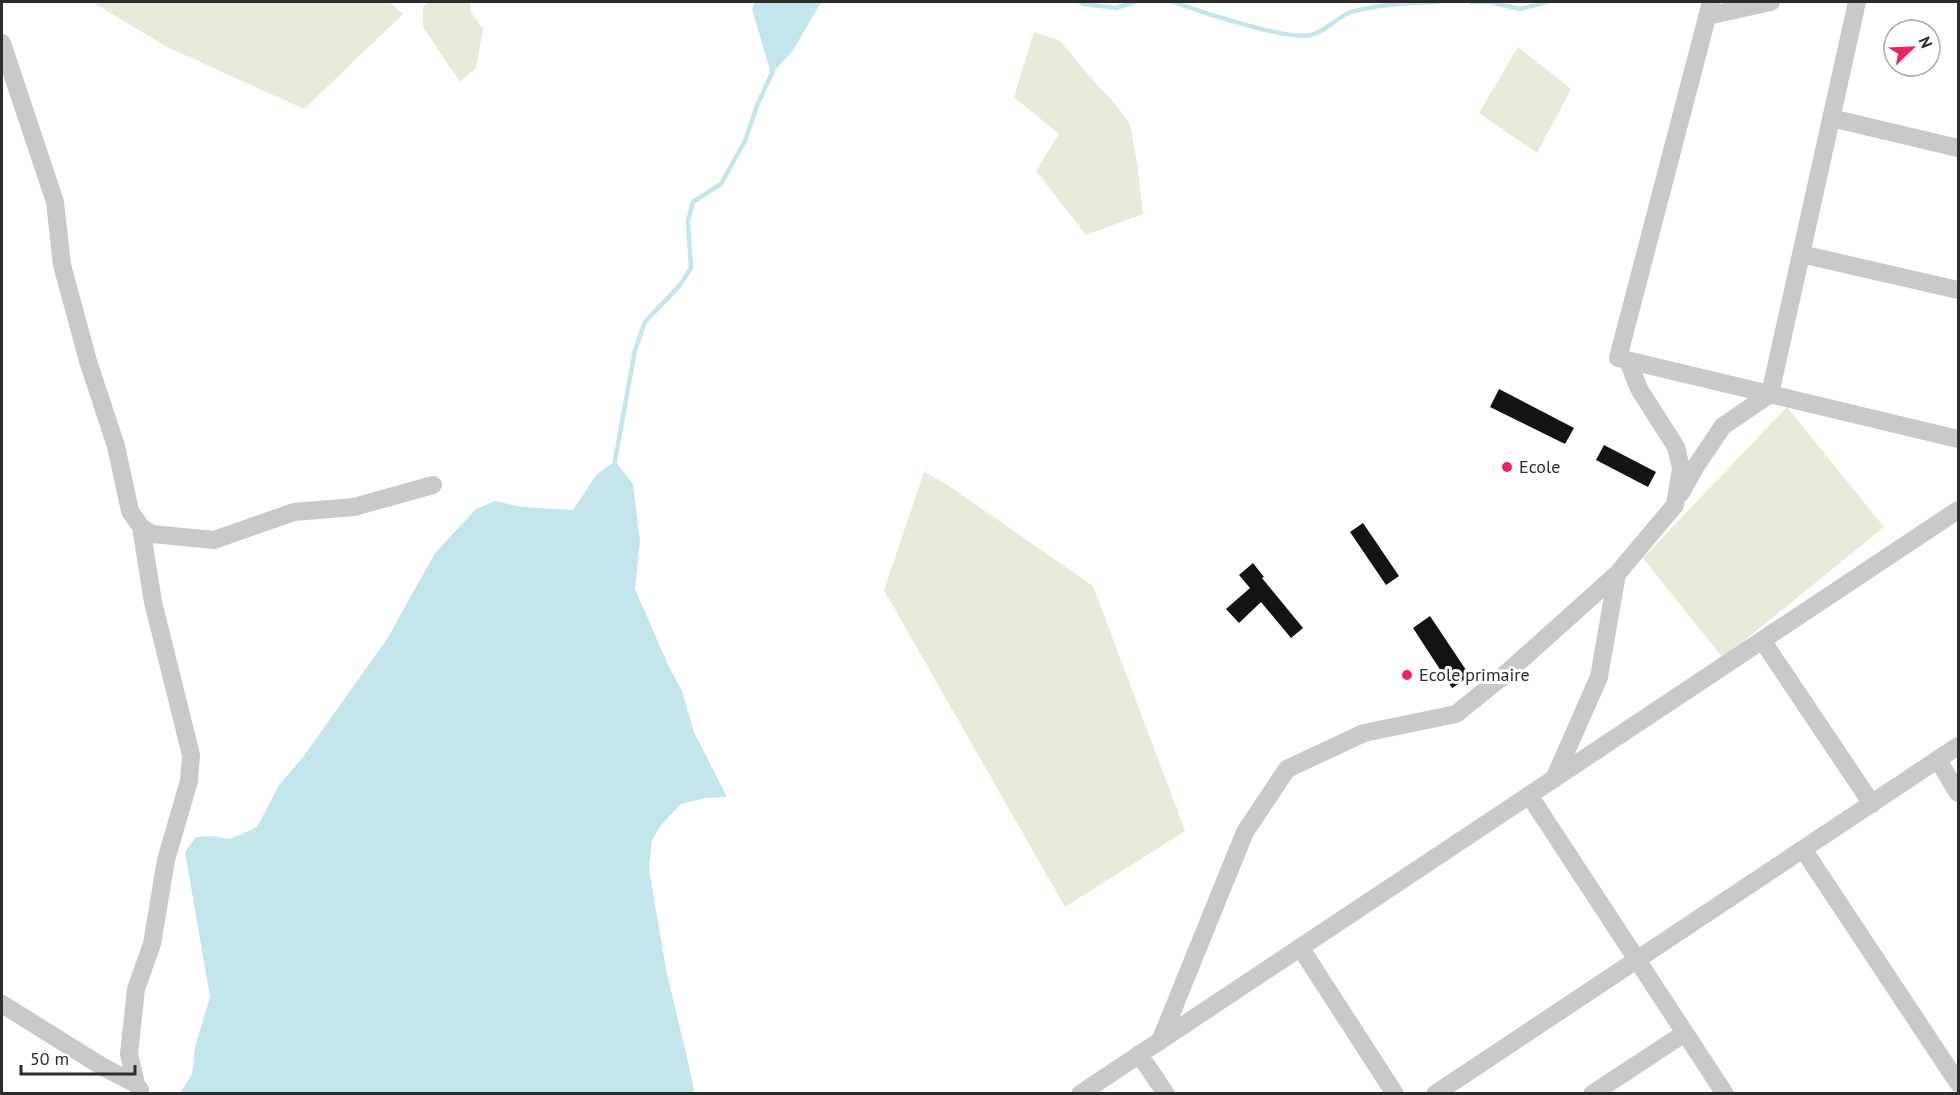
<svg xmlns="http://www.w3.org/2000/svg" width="1960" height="1095" viewBox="0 0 1960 1095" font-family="'PT Sans',sans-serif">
<rect width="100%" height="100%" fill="#fff"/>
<path fill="#e7ebd9" d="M92,2H389L403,14L304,109L169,48Z
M429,2H470L471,12L483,29L476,68L460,82L423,27V7Z
M1034,32L1060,41L1090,77L1112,100L1130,124L1137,163L1143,214L1086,235L1036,171L1059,134L1014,97Z
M1518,47L1571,89L1537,153L1479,113Z
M1787,407L1884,527L1723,658L1643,558Z
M924,472L946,484L1093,586L1185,831L1065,907L884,590Z"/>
<path fill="#c3e6ed" d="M755,2H824L820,4L792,52L771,74L752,9Z
M615,461L633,484L640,541L635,589L669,667L682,691L694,732L727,797L706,798L681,804L662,824L652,840L649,869L666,969L692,1079L694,1093H180L192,1074L195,1047L210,997L185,852L196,837L212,836L230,839L257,827L279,785L303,757L387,639L435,553L476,509L495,501L522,507L573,510L596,475Z"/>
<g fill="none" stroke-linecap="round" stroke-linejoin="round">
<path stroke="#c3e6ed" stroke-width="4.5" d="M1080,2L1083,4L1116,8L1135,2
M1173,2C1198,11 1288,41 1311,35C1325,32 1337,17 1351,12C1379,4 1409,3 1438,2
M1471,2H1490L1520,9L1547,2
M614,466L635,350L645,322L680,285L691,268L688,221L693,202L721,184L745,141L758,103L773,71"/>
</g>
<path fill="#131313" d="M1499,389L1574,428L1565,444L1490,407Z
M1604,445L1656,472L1648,487L1596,460Z
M1363,523L1399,576L1386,585L1350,532Z
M1253,563L1264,577L1262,578L1303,628L1291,638L1261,602L1239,623L1226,609L1250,588L1239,575Z
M1430,616L1470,676L1452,688L1413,628Z"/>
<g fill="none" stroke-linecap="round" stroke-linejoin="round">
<path stroke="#c9c9c9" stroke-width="18" d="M1711,2L1618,358L1958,439
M1707,16L1771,2
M2,43L55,202L62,265L88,361L116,446L130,511L141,527L152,534L214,540L294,512L354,507L433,485
M1831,118L1958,148
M1801,254L1958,290
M1681,493L1696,466L1723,426L1770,394L1857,2
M1762,640L1872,804
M1938,760L1958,793
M1554,779L1599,677L1617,574
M1529,795L1725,1094
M1803,849L1958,1083
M1300,947L1395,1094
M2,1004L103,1067L136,1084L140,1090
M1161,1039L1245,832L1287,769L1364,733L1456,714L1502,677L1617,574L1675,505L1681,468L1676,447L1639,389L1628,361
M1139,1054L1166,1094
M136,1084L129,1054L136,989L152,944L166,860L189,781L191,755L153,602L141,527
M1080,1094L1958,510
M1435,1094L1958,746
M1592,1094L1685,1033"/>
</g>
<g fill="#ee2361" stroke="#fff" stroke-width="2">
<circle cx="1507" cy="467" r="6"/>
<circle cx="1407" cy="675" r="6"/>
</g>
<g text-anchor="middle" stroke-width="6" stroke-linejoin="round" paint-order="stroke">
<g font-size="18" fill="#2c2c2c" stroke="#fff" text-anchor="start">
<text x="1519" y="473">Ecole</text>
<text x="1419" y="681">Ecole primaire</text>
</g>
</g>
<rect width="1960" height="1095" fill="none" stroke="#2c2c2c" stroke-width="6"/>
<g transform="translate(1912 48) rotate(67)"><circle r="28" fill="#ffffff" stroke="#ababab" stroke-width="1.5"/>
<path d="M0-4.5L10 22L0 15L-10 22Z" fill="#ee2361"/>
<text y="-9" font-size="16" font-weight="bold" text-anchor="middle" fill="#2c2c2c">N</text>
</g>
<path d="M21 1065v9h114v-9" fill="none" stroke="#2c2c2c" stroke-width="3"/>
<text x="30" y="1065" font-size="18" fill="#2c2c2c" stroke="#ffffff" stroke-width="4.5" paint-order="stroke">50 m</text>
</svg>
